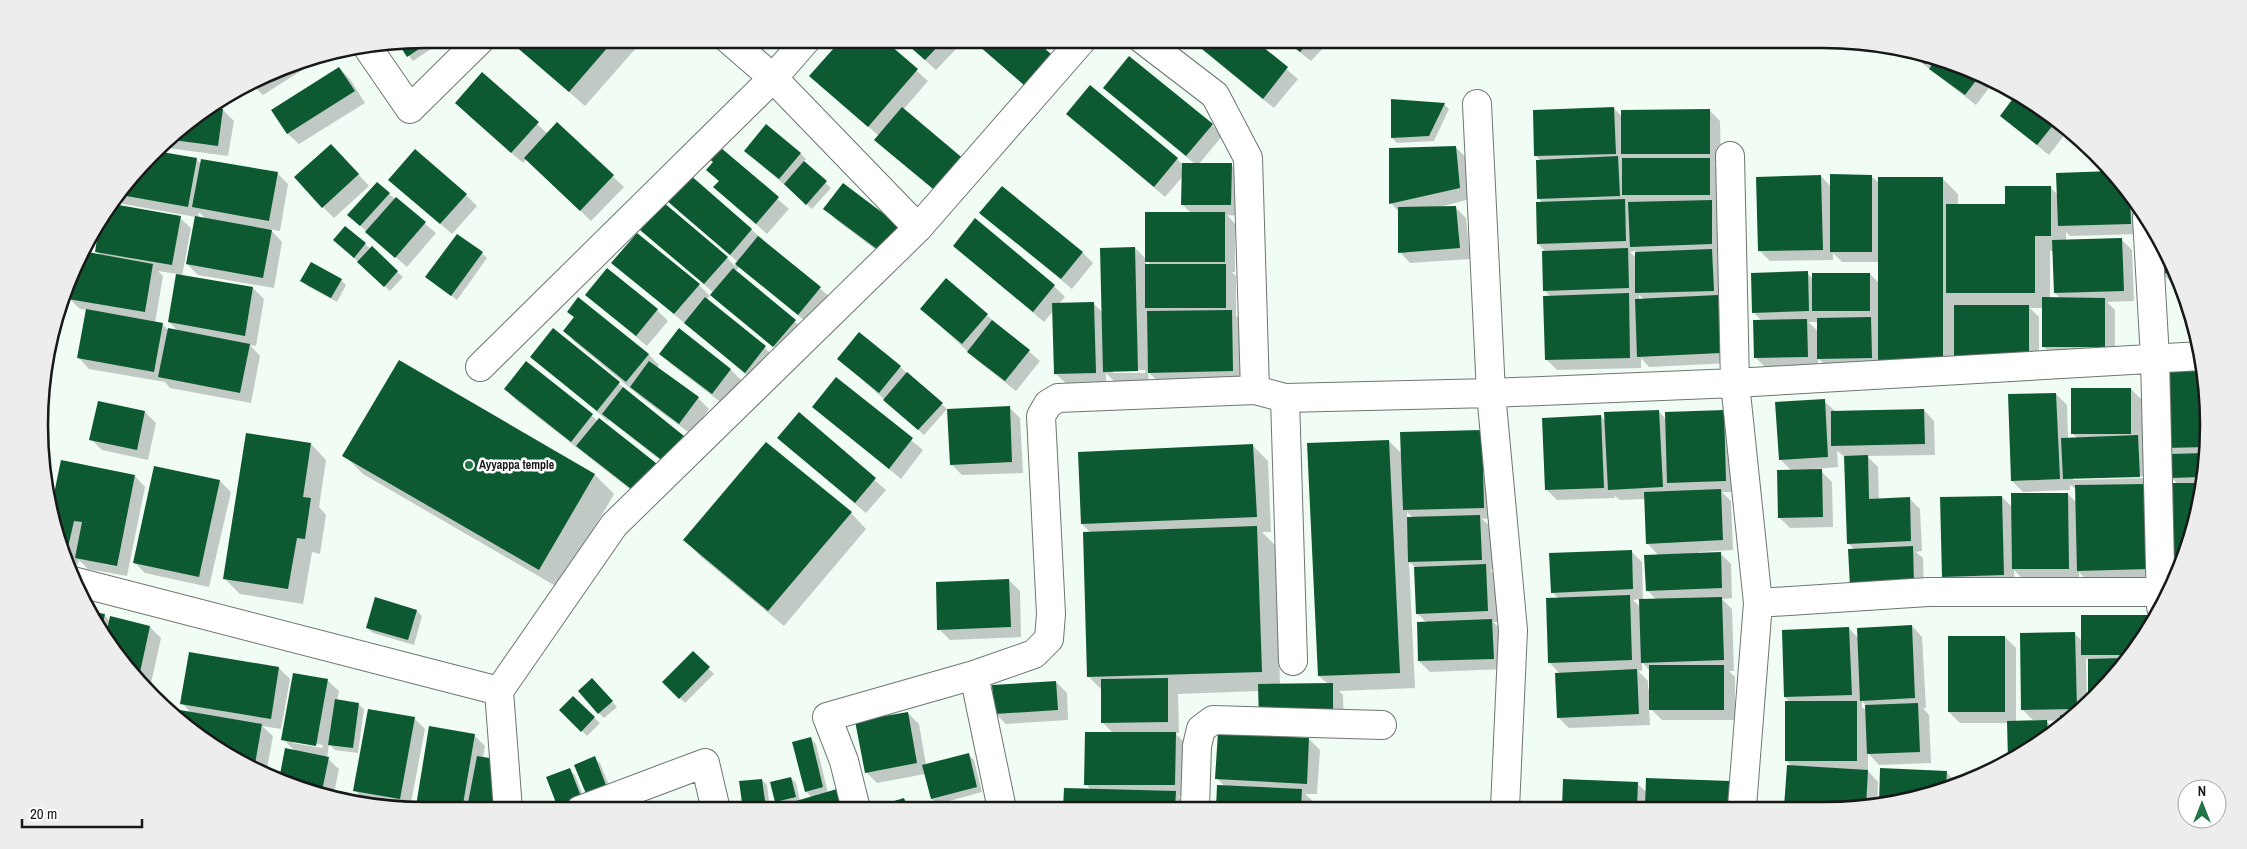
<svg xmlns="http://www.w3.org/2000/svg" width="2247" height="849" viewBox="0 0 2247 849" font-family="'Archivo Narrow',sans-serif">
<rect width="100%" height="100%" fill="#f1fcf4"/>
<path fill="#0003" fill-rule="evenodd" d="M424,39H446L413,61L399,43Z
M509,39H644L585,106Z
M772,39H781L777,44Z
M843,39H881L928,81L903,110L950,203L886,150L876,140L879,136L811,76Z
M901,39H954L960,45L936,70Z
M972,39H1032L1061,65L1035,95Z
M1189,39H1251L1298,79L1274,108Z
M1283,39H1316L1324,47L1311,61Z
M1905,50L1923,52L1995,80L1976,105Z
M326,55L263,95L250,82L300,59Z
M339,68L350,79L365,103L299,144L288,134L273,110Z
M482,74L548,134L557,124L624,187L591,221L527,159L523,163L467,114Z
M1104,88L1212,125L1223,135L1199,164L1231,165L1242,176V216L1227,215L1235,224V272H1232L1236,276V316L1243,322V382L1160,383L1148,372L1149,382H1115L1106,373V384H1067L1056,374L1054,310L1044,322L954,246L975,220L1054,286L1065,297L1059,304L1093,303L1102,312L1135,248L1147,260L1191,213L1182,204L1183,176L1165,197L1068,114L1177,159L1182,164H1195ZM1146,260L1151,265H1146ZM1145,370V373H1113V371Z
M2018,94L2058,119L2069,129L2049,155L2001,116Z
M224,96L223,105L213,104Z
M1444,104L1449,109L1434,141L1397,143L1392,138Z
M207,108L223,110L234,121L228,156L160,147L170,134Z
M1614,108L1622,117L1709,110L1720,121L1721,164H1714L1720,170V205H1715L1722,212L1723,255H1717L1723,261L1731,363L1649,367L1641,358V368L1557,370L1546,359L1551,297L1545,291L1546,252L1538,244L1543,203L1538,198L1541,161L1536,156ZM1636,251V258L1630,252ZM1639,295L1645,300H1639Z
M767,126L801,154L806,159L803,162L831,188L812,209L751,156Z
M714,144L789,209L767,234L715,187L720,182L708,170L714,163Z
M1456,148L1467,158L1470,199L1436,208L1455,207L1466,218L1470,259L1410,263L1400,252L1399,212L1391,203Z
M156,152L196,159L201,164L277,173L288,184L280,231L270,229L282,242L274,288L198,275L187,264L196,217L123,204L118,198ZM199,212L206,219L198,218Z
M342,156L369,186L334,218L323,207Z
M2114,172L2140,209L2141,234L2070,236L2066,232V241L2121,239L2132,250L2134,301L2107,302L2115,310V357H2054L2043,346V308H2030L2039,317V368L1829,369L1818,358V367L1766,368L1755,357L1762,321L1754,313L1807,273L1813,279L1870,274L1879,283V262H1842L1833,253V260L1770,261L1759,250L1821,176L1831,187L1871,176L1879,183L1943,179L1958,194V205H2006L2050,187L2058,195V174ZM2050,251H2054L2055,293L2061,299H2050ZM1808,322H1819V332Z
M689,176L831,298L810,325L739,267L735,272L806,331L779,350L722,305L712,295L714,293L652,240L727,258L735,266L738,262L678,211Z
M390,180L466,195L477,206L452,234Z
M377,184L436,233L407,267L354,220Z
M825,208L914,241L896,265L835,219Z
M981,213L1082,252L1093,263L1072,289Z
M180,218L191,228L182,276L253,288L264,299L256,346L250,345L260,356L251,403L170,388L165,382L89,369L79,358L87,310L80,309L69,298L74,267L81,252L101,256L96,251ZM158,271L178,274L169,322L178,331L167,329L162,324L155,323L163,276Z
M365,244L403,277L390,291L340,245Z
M2163,245L2180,284H2173L2162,273Z
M482,253L487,258L457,300L427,277Z
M613,263L699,285L710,296L707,299L776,358L756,383Z
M302,280H341L346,285L337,302L307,286Z
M946,280L1040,361L1016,391L979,362L921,308Z
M587,295L657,310L668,321L647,346Z
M568,312L648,354L659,365L657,368L698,398L709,409L691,434L642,398L575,342L565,331L575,318Z
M554,329L694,447L674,471L609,420L608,421L532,357Z
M679,330L731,370L741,380L723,404L671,364L661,353Z
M839,359L900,367L947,409L924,435Z
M399,361L595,475L614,494L559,588L363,474L344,455Z
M526,363L598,421L650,505L516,400L506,389Z
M2204,370L2207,450L2202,482H2200L2195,525L2178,566L2168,556L2178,484L2171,478L2174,455L2166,448L2164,371Z
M836,378L923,450L901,479L813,406Z
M2131,389L2142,400V440L2149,447L2159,580L2089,582L2079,572V580H2024L2014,570L2015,586L1954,587L1943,576L2002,497L2013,508L2068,494L2077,503V490L2070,485V490L2023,492L2012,481L2056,394L2067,405L2068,439L2077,438L2072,433ZM2146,476V478L2073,480V478Z
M1824,401L1835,411L1924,410L1934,421L1935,455L1867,456L1878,467L1879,500L1910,499L1920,509L1922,551L1916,552L1923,558L1924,594L1855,550L1848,543L1845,457L1837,451L1838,467L1815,469V471H1821L1832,482L1833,527L1790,528L1779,517L1792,471L1780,459Z
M1009,407L1020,418L1023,473L962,475L951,464Z
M1658,411L1666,419L1723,411L1734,422L1736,492H1722L1731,501L1733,550L1699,552V554L1720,553L1731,564L1732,598L1722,599L1732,609L1734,671H1729L1735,677V720H1662L1649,707L1650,725L1569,728L1558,717L1560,674L1549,662L1559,599L1552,592L1631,551L1642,562L1643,600H1657L1647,590L1659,556L1647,543L1645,499L1620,500L1614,495L1615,498L1557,500L1546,489L1601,416L1606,422ZM1640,599V607L1633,600ZM1642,662L1650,671V688L1648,689V681L1638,671H1642Z
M145,412L156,423L148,460L102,450L91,439Z
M799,414L886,490L866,513L790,448Z
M1481,431L1494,518L1482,519L1491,527L1492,570H1490L1496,576L1498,622H1493L1503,631L1504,669L1430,672L1419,661L1427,623L1417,613L1416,568L1409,562L1415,688L1339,691L1343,695L1344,729L1259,691L1178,694L1179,733H1175L1186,744V796H1178L1186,803V808L1065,809L1091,790L1086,784L1113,733L1103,723L1102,690L1089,677L1091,533L1082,524L1253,446L1268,461L1271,532H1262L1276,546L1280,685L1328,684L1319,676L1389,441L1402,454ZM1407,512L1413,518H1407Z
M311,444L326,460L319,507L326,515L320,554L312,552L303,604L240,594L225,579Z
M135,476L145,487L127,576L88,569L79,560L77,566L66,564L51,515Z
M220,481L231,492L209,587L145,573L134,562Z
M851,513L866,529L784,626L700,556L685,540Z
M1009,580L1020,591L1021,637L950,640L939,629Z
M376,599L417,611L422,616L414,645L373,633L367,628Z
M89,612L105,616L110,621L150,627L161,638L150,688L104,639Z
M2147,616L2153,622L2089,699V661L2086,658L2087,703L2077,714L2061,725V720L2046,721L2055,729L2010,759L2009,723H1960L1949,712L2005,637L2016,648V722L2034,721L2023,710L2075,634L2082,641Z
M1912,626L1922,637L1926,708H1923L1929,715L1931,763L1879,765L1868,753V771L1878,782L1877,806L1786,807L1788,767H1793L1786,760L1790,702L1785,697L1849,628L1858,638ZM1862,701L1866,705L1867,711L1862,707Z
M693,653L714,674L685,703L664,682Z
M279,668L290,679L281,729L262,726L273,736L266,774L254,771L190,731L192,714L182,703Z
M294,675L328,681L339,691L337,701L358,704L364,709L358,753L335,750L329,744L327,758L339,769L333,798L324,797L280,780L295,751L283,739ZM293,740L323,745L322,748L293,743Z
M1056,682L1067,693L1068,720L1006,724L995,713Z
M597,685L617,707L604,718L599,713Z
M573,698L600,723L587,736L561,710Z
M908,713L919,724L926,765L968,754L974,760L982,792L938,804L932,799L925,774L877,783L866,772Z
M414,718L425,729L410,808L365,801L355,790Z
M474,735L485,746L483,758L499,810L475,807V810H422L417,805Z
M811,738L816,744L828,793L850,809H792L791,804L782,807L776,801L791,778L796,783L800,801L812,798L806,791Z
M1309,739L1320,750L1317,794H1305L1313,801L1312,808H1217L1218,787H1225L1217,778Z
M594,758L600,763L612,793L594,801Z
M1881,769L1946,772L1956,782L1880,805Z
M570,770L575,775L587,805L573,810H561L548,777Z
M762,780L767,785L770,809L744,810Z
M1729,782L1740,793L1739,807L1563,808L1637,783L1647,793Z
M904,799L911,809H883L882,805Z"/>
<path fill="#0d5a32" d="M424,39H434L407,57L398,43Z
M507,39H615L569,92Z
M842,39H883L918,69L868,127L809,76Z
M901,39H945L925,60Z
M971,39H1034L1051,54L1024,85Z
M1190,39H1253L1288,67L1263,99Z
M1284,39H1311L1300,52Z
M1907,50L1923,52L1932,55L1925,64Z
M1129,56L1213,124L1186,156L1103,88Z
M1937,57L1981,74L1965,95L1929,69Z
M339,67L355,91L287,134L271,110Z
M482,72L539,122L511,153L455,103Z
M1090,85L1178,158L1154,187L1066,114Z
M2017,93L2058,119L2037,145L2000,116Z
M1391,99L1445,103L1429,136L1391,138Z
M208,107L223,109L218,146L166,139Z
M902,107L966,161L938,193L874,140Z
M1614,107L1616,154L1534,156L1533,110Z
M1710,109V154H1621V110Z
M557,122L614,175L580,211L524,158Z
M766,124L801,153L779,179L744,151Z
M714,142L779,197L756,224L713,187L719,181L706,170L713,162L703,154Z
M331,144L359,174L322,208L294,177Z
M1456,146L1460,188L1389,204V148Z
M415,149L467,194L440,224L388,180Z
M156,151L197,158L188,207L121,195Z
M1618,156L1620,196L1537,199L1536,160Z
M1622,158H1710V195H1622Z
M201,159L278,172L269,221L192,207Z
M804,161L827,181L806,205L784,184Z
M1182,163H1232L1231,205H1181Z
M2113,171L2130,195L2131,224L2058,226L2056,173Z
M689,174L752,229L730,255L666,200Z
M1830,174L1872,175V252H1830Z
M1821,175L1823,250L1758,251L1756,177Z
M1878,177H1943V360H1878Z
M377,182L390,193L360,226L347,215Z
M843,183L904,229L885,255L823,209Z
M1002,186L1083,252L1061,279L979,213Z
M2005,186H2051V236H2035V293H1946V204H2005Z
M396,197L426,222L395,258L365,232Z
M1625,199L1626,241L1537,244L1536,202Z
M1712,200V244L1630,247L1628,202Z
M663,202L728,257L704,284L640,230Z
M113,204L181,216L172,265L95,252L100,219Z
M1456,206L1460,248L1398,253V207Z
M1145,212H1225V262H1145Z
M195,216L272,230L263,278L186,264Z
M975,218L1055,285L1033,312L953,246Z
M345,226L366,243L354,258L333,240Z
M637,233L700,284L674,314L611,263Z
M457,234L483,252L451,296L425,277Z
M758,236L821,287L798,315L735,264Z
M2122,238L2124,291L2054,293L2052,240Z
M2162,243L2176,274L2161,273Z
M372,246L398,271L384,287L357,262Z
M1135,247L1138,371L1103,372L1100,248Z
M1628,248L1629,288L1543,291L1542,251Z
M1712,249L1714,291L1635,293V252Z
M82,251L153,264L145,312L68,299L72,271Z
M311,262L342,279L331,298L300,281Z
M1145,264H1226V308H1145Z
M607,268L658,309L636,336L585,295Z
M733,268L796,320L773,347L710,295Z
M1808,271L1809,311L1752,313L1751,273Z
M1812,273H1870V311H1812Z
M176,274L253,287L245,336L168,322Z
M946,278L988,314L962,344L920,309Z
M1629,293L1630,358L1545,360L1543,296Z
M1718,295L1721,353L1637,357L1635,299Z
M578,297L649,354L626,382L563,331L574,317L567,312Z
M705,297L766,346L745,373L684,323Z
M2042,297L2105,298V347H2042Z
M1094,302L1096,373L1054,374L1052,303Z
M1954,305H2029V358H1954Z
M86,309L163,323L154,372L77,358Z
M1232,310L1233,371L1148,373L1147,311Z
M1871,317L1872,358L1817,359V318Z
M1807,319L1808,357L1754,358L1753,320Z
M992,320L1030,350L1005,381L967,352Z
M168,328L250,344L240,393L158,377Z
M553,328L620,382L597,411L530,357Z
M679,328L731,369L712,394L659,354Z
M859,332L901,366L879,393L837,359Z
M399,360L595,474L539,570L342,456Z
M526,361L593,414L571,442L504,389Z
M649,361L699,397L679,424L630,387Z
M2204,369L2207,447L2165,448L2163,370Z
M907,372L943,403L918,430L883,400Z
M836,377L913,438L889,469L812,407Z
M623,387L684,436L663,461L602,414Z
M2071,388H2131V434H2071Z
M2056,393L2060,479L2011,481L2008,394Z
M1825,399L1828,457L1779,460L1775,402Z
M98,401L145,411L137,450L89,440Z
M1010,406L1012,462L950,465L947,409Z
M1924,409L1925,444L1831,446V411Z
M1659,410L1663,487L1608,490L1604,412Z
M1724,410L1726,481L1667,483L1665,412Z
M799,412L876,478L855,503L777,438Z
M1601,415L1604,488L1545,490L1542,418Z
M599,418L661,467L639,495L576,446Z
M1482,430L1484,508L1403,510L1400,432Z
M246,433L311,443L303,497L311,498L305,539L297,538L288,589L223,579Z
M2138,435L2140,477L2063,479L2061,438Z
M1389,440L1400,673L1318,676L1307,443Z
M766,442L852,512L768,611L683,540Z
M1253,444L1257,517L1081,524L1078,452Z
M2207,453L2203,477L2170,478L2169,454Z
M1868,455L1869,499L1910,497L1911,541L1847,544L1844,456Z
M61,460L135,475L117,566L75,558L82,522L74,521L66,556H63L50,513Z
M154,466L220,480L199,577L133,563Z
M1822,469L1823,517L1778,518L1777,470Z
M2168,483H2202L2195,525L2182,556H2167Z
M2147,484L2149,569L2077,571L2075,485Z
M1721,489L1723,540L1646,544L1644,492Z
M2011,493H2068L2069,569H2012Z
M2002,496L2004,575L1942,577L1940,497Z
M1480,515L1482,560L1408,562L1407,517Z
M1257,526L1262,672L1087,677L1083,532Z
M1913,546L1914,584L1850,587L1848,549Z
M1632,550L1633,589L1551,593L1549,553Z
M1721,552L1722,588L1646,591L1644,555Z
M1486,564L1488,611L1416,614L1414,567Z
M1009,579L1011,627L937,630L936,582Z
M1630,595L1632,660L1548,663L1546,598Z
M375,597L417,610L408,640L366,628Z
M1722,597L1724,660L1641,663L1639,599Z
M89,611L105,614L101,634Z
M2081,615H2148V628L2126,655H2081Z
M110,616L150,626L139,677L105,640Z
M1492,619L1494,659L1418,661L1417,622Z
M1912,625L1915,698L1860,701L1857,628Z
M1849,627L1852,695L1784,697L1782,630Z
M2075,632L2077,709L2021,710L2020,633Z
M1948,636H2005V712H1948Z
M693,651L710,667L679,699L662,682Z
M189,652L279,667L271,719L180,704Z
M2123,658L2098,689L2088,701V659Z
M1649,665H1724V710H1649Z
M1637,669L1639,714L1557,718L1555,673Z
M293,673L328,679L316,746L281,740Z
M592,678L613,701L598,714L578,691Z
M1168,678V722L1101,723V679Z
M1056,681L1058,710L994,714L992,685Z
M1333,683V719L1259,721L1258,684Z
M573,696L595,717L581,732L559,710Z
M335,699L359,703L353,748L328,745Z
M1785,701H1857V761H1785Z
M1918,703L1920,752L1867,754L1865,705Z
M368,709L415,717L400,799L353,791Z
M180,710L262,724L255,764L239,761L190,731L178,718Z
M908,712L917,763L865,773L855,721Z
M2060,715H2076L2060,726Z
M2047,720L2048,734L2008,760L2007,721Z
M429,726L475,734L462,810H443L416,806Z
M1085,732H1176L1175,785H1084Z
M1218,732L1309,738L1307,784L1215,779Z
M811,737L823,787L805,792L792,742Z
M285,748L329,757L321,796L279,780Z
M969,753L977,787L931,799L922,765Z
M477,756L502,760L494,807L468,803Z
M595,756L607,788L587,796L574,765Z
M1787,765L1868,770L1866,807H1784Z
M570,768L582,799L558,808L546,777Z
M1880,768L1947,771L1946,785L1879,805Z
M791,777L796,797L775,802L770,782Z
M1646,778L1730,781L1729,807H1645Z
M762,779L766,808L743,810L739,781Z
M1563,779L1638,782L1637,807L1562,808Z
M1217,785L1302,789L1301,808H1216Z
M1064,788L1176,791L1175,809H1063Z
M837,789L843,809H791L789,803Z
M904,798L908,809H882L881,805Z
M976,802L979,809H956Z"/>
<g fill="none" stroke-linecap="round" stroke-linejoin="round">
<defs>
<path id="minor" d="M728,39L773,78L918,228
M1142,39L1215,95L1248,158L1255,390
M368,48L410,109L481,39
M1477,104L1491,393L1513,630L1505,808
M1730,156L1735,383L1758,603L1742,807
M2147,218L2155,358L2161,607
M480,367L773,78L807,39
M1285,398L1293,661
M73,581L499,691
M1758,603L1928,592H2167
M974,675L1002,809
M499,691L614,525L918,228L1083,39
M499,691L508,810
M1195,808L1197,746L1201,729L1213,720L1382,725
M856,809L844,761L827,717L974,675L1034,654L1049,639L1051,614L1041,416L1048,404L1058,398L1255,390L1285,398L1491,393L1735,383L2201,356
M580,810L705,763L716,810"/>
</defs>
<use href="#minor" stroke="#6d7670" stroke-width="30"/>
<use href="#minor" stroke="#fff" stroke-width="28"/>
</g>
<circle fill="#227546" stroke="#fff" stroke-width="2" cx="469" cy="465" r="5"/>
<g text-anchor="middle" stroke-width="5" stroke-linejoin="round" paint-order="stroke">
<g font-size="12" font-weight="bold" fill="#161917" stroke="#fff" text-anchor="start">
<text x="479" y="469">Ayyappa temple</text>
</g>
</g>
<path d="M0 0H2247V849H0ZM425 48H1823A377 377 0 0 1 2200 425V425A377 377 0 0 1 1823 802H425A377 377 0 0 1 48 425V425A377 377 0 0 1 425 48Z" fill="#ecedec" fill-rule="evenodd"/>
<path fill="none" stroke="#161917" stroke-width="2.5" d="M425 48H1823A377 377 0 0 1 2200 425V425A377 377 0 0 1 1823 802H425A377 377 0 0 1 48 425V425A377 377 0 0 1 425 48Z"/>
<g transform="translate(2202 804)"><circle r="24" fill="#ffffff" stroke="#a2a3a2"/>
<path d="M0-4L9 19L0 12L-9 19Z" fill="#227546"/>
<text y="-8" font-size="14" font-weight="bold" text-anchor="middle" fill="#161917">N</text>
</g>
<path d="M22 819v8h120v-8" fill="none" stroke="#161917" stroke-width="2.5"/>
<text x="30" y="819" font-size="15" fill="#161917" stroke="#ffffff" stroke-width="4" paint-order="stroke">20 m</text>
</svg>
